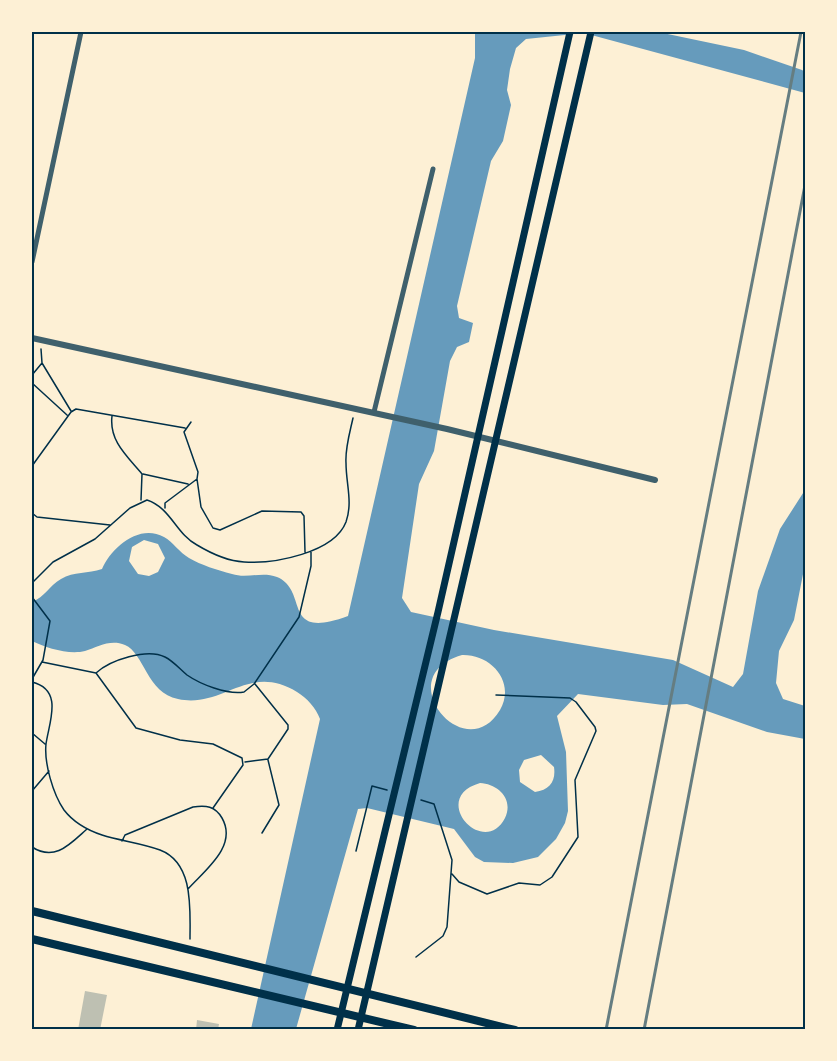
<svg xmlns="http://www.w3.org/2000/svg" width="837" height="1061" viewBox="0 0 837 1061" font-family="'Zilla Slab',serif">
<rect width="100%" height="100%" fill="#fdf0d5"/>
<path fill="#669bbc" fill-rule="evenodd" d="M475,32H658L744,50L802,70L805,72V93L584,33L526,39L516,48L510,69L507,90L511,105L503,141L491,161L457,306L459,318L473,323L469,342L457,347L450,361L434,451L419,484L402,598L411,612L494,630L673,660L733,687L743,674L758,591L780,529L805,490V564L794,620L779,651L776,683L783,699L805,706V739L767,732L687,704L663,705L578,694L557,716L566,752L568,811L565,823L556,839L538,857L513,863L484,862L475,857L454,829L367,808L358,809L296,1029H251L320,719C316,708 307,698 297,692C248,662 223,709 178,699C147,693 144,653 125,645C110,639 98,647 85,651C69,655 46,648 32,641V602C45,597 49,586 61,579C74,571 88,574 102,569C111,548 139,523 164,537C173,542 179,552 189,558C201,565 217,570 232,574C247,579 262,571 277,577C310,591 280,641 348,616L475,58ZM144,540L158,544L165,558L158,572L149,576L138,574L129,561L132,547ZM462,655C491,654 516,682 500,710C465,769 388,676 462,655ZM541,755L554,767C556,781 550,790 535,792L520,782L519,770L524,760ZM480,783C498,784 514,799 505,818C484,859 428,798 480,783Z"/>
<path fill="#bec0b2" d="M85,991L107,995L100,1030H78Z
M197,1020L219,1024L218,1030H196Z"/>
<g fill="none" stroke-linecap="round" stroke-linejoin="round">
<path stroke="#003049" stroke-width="1.5" d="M41,349L42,363L71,411
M32,375L42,363
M32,383L67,415
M112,416C109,441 127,456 142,474L141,500
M32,466L71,412L76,409L185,428
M143,474L188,484
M197,479L201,507L213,528L220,530L262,511L301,512L304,516L305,552
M165,508V503L197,479L198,472L184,432L191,422
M32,513L37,517L110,525
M32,583L53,562L95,539L130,508L147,500C171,508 176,534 197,545C212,554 227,561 244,562C274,564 334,553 346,522C353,502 346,484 346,463C345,448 350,432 353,418
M32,597L50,621L43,660L32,679
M42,662L96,673L136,728L180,740L213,744L242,758L243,765L213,808
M96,673C110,660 147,648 165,657C173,661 180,669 187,675C200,684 227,695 244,692L254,684L299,617L311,566V552
M32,682C64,690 49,722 46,744C44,763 53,794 64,810C74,823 87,830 102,835C121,841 141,843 160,850C194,863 190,909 190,939
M32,733L45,744
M245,762L268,759L288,729V725L255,684
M32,791L49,771
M262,833L279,805L268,760
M122,841L125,835L193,807C206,805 215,806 222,818C238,846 205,870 188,889
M32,847C55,862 70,844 87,829
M356,851L372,786L387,790
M452,874L459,882L487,894L519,883L540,885L552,877L578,837L575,780L596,731L595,727L576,702L570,698L496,695
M416,957L443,936L447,927L452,860L434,804L421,800"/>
<path stroke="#3f606c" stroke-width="5" d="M32,262L81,32
M374,412L433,169"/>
<path stroke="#3f606c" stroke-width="6" d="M32,338L447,429L655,480"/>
<path stroke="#003049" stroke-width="7" d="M337,1030L438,612L570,32
M358,1030L591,32"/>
<path stroke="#003049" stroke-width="8" d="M32,911L515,1030
M32,939L414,1030"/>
<path stroke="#657d81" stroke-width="3" d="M606,1030L801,32
M644,1030L806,180"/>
</g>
<rect width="837" height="1061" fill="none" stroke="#fdf0d5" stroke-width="66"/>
<rect x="33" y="33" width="771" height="995" fill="none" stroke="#003049" stroke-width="2"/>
</svg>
